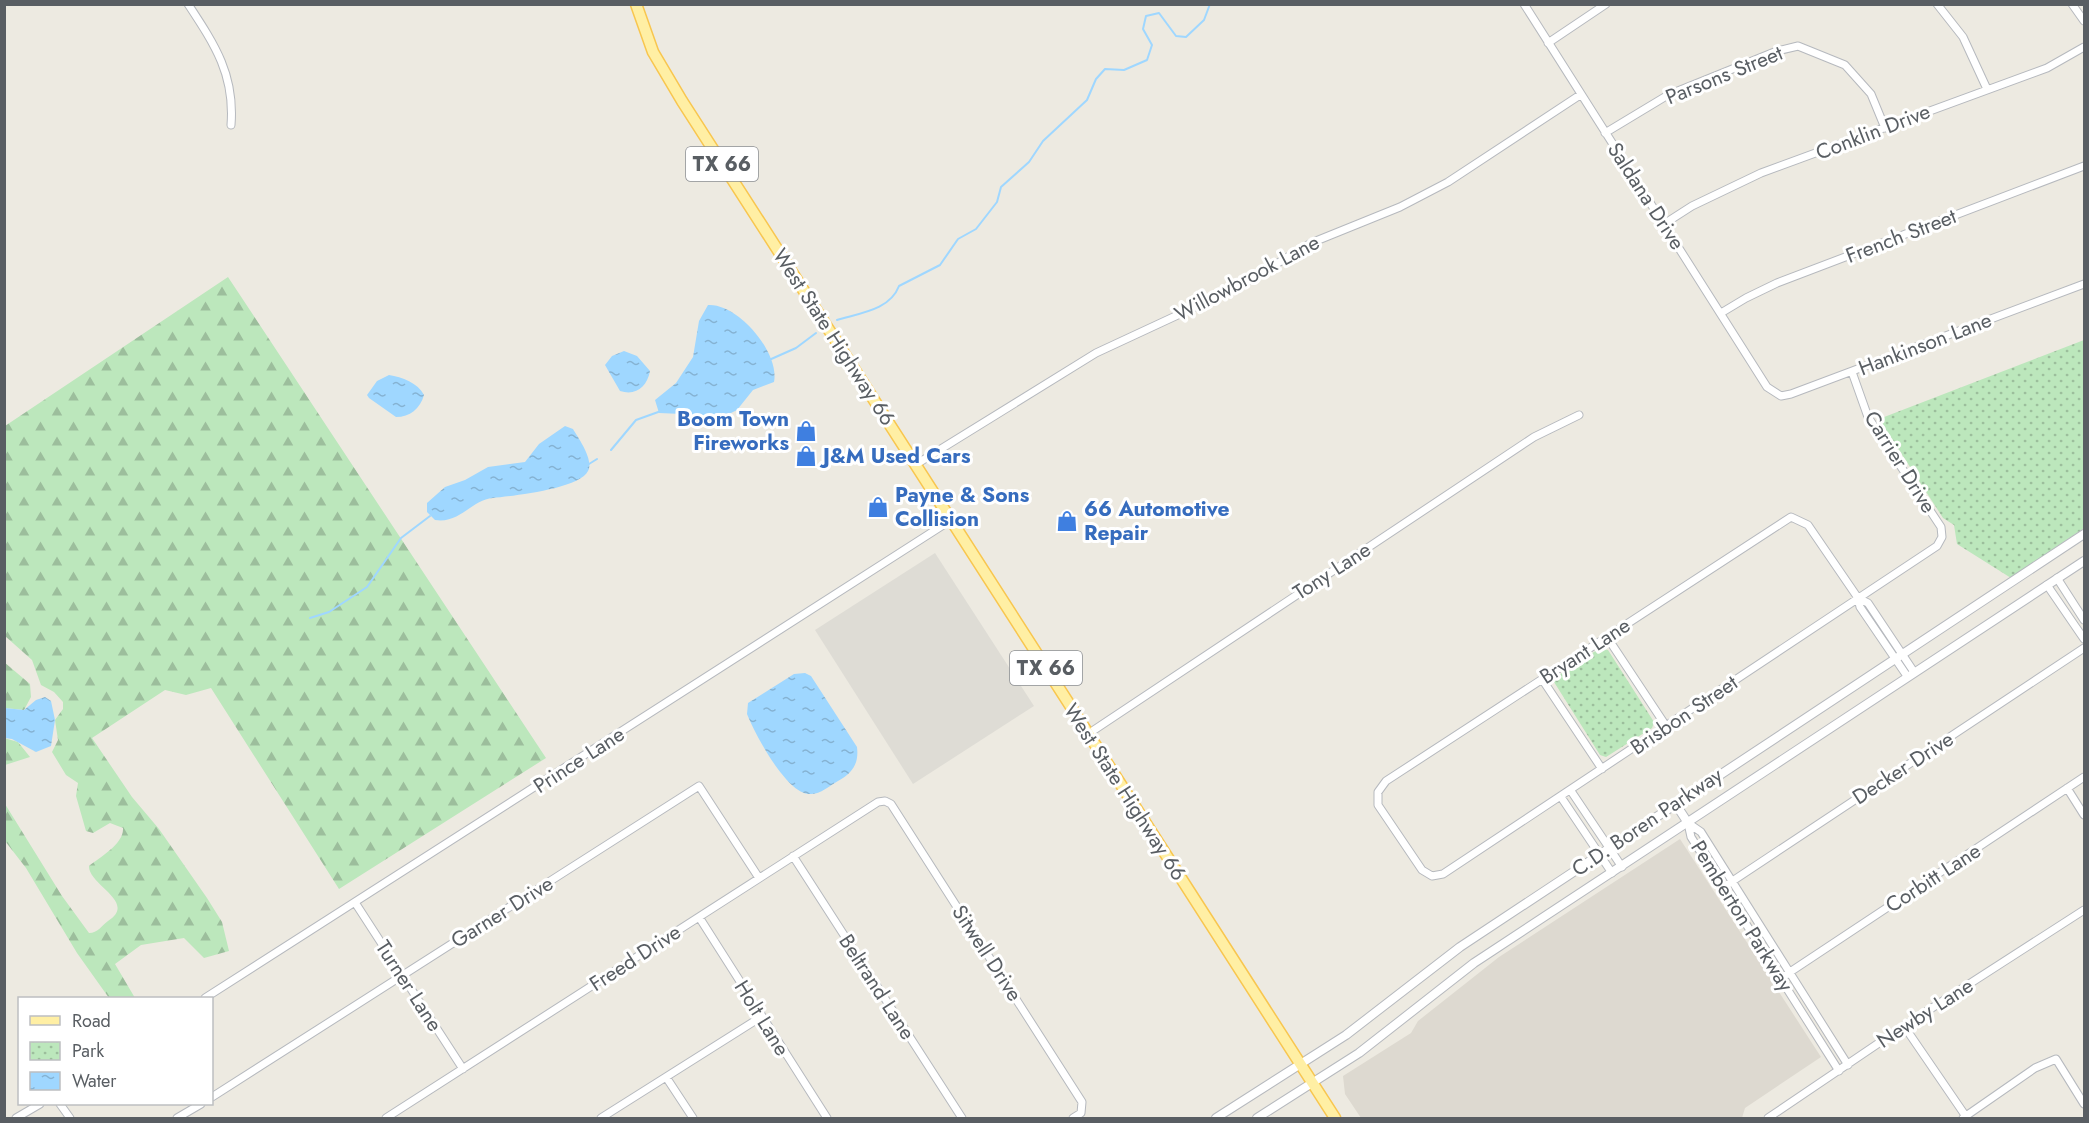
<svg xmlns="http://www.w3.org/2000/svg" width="2089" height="1123" viewBox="0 0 2089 1123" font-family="Jost,sans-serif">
<defs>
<pattern id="forest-firs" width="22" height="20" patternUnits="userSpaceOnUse" patternTransform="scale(1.5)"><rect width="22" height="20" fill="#bce7bc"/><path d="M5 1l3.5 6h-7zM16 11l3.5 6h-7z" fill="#9cbe9c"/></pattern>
<pattern id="park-dots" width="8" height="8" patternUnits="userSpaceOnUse" patternTransform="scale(1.5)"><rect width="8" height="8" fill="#bce7bc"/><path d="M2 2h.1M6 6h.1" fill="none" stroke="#9cbe9c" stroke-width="1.8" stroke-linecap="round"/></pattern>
<pattern id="water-ripples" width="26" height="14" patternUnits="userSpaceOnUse" patternTransform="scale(1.5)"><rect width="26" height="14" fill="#9fd7ff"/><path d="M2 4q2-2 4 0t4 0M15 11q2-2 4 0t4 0" fill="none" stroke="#85b2d2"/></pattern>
</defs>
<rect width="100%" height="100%" fill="#edeae1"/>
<path fill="#dedcd5" d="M935,553L1034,706L913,784L815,630Z"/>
<path fill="#ddd9d0" d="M1680,839L1821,1057L1745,1108L1742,1118H1361L1345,1094L1343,1076L1411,1033L1418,1021L1499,957Z"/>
<path fill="url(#forest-firs)" d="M228,277L546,758L339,889L211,688L186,695L165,690L92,738L132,797L159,829L207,898L222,922L229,951L204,958L184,938L141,945L115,964L135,998H109L77,953L26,868L5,841V804L62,896L89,933C98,933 101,926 108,921C138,902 88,885 89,866C100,857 124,844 123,828L110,823L93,833L86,831L76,796L78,783L66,775L52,752L58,740L55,720L63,709V702L54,692L41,685L32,660L5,636V426Z
M4,662L30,684L31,697L24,710L5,708Z
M4,738L18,742L30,757L5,765Z"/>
<path fill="url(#park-dots)" d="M2084,340V528L2011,578L1957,544L1954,525L1943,518L1879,419Z
M1600,648L1608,650L1654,722L1652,728L1606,757L1600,755L1554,682L1556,677Z"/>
<path fill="url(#water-ripples)" d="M708,305C738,303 780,353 774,382L753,390L737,410L719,419L709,421L682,414L659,413L655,400L676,383L693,357L699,321Z
M624,351L637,356L650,371C647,387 636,396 620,391L605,365L612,356Z
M389,375C402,377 418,383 424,395C420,409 410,417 396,417L369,398L367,395L377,381Z
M565,426L573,429C579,439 594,460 588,471C579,489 512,496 493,498C471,500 460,524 435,520L427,512V503L445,487L465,480L488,467L525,462L539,444Z
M805,673L811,676L857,747C859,763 853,773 838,781C829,786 820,795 809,794C786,793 755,734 747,714L748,703L794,674Z
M45,697L51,701L55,720L51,746L36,752L12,739L5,738V708L24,710L36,700Z"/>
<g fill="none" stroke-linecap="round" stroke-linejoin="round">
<path stroke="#9fd7ff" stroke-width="2" d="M837,320C860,313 890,310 899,286L940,265L958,239L976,229L997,202L1001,187L1029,162L1043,141L1087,100L1096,79L1105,69L1124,70L1147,60L1152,45L1143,29L1146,16L1159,13L1176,36L1186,37L1204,20L1210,4
M769,360L796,348L816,333
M611,450L636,420L661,411
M589,464L597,459
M310,618L329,612L367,587L401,538L430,516"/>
<defs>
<path id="minor" d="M188,4C215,45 235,75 231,125
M1524,4L1767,387L1781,396L1791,394L2084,284
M1937,4L1963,37L1987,89
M2072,4L2084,21
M1548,43L1606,4
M1605,133L1668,95L1777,51L1798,46L1845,65L1871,94L1885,128
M1664,224L1692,206L1761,173L2047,68L2084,47
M1721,313L1746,298L1777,283L2084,166
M1852,372L1868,417L1941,527L1942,537L1937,546L1443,874L1432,876L1422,870L1378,805V792L1386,781L1791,517L1808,525L1858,598L1860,607L1907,676
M915,465L1096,353L1238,287L1311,243L1400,207L1448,182L1580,95
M2057,578L2084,620
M2047,585L2084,639
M1858,598L1868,603L1914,672
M1607,637L1666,726
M1542,679L1602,769
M1088,734L1534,437L1579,415
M2067,788L2084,815
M1571,791L1622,867
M1561,797L1612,873
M1688,823L1691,837L1839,1071
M1688,823L1701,832L1848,1065
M793,856L962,1118
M1722,888L2084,648
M356,904L463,1069
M699,917L827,1118
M1781,978L2084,777
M205,998L951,520
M1904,1026L1967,1118
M666,1077L693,1118
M212,1097L699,786L759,878
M60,1104L70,1118
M16,1118L40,1104
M177,1118L201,1104
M386,1118L878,802L885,801L891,804L1082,1102L1081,1113L1073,1118
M601,1118L761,1017
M1768,1118L1904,1026L2084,910
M1963,1118L2035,1068L2056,1059L2084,1104"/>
<path id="tertiary" d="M1675,803L1688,823
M1216,1118L1346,1035L1460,947L2084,534
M1257,1118L1359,1053L1474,963L2084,561"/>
<path id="primary" d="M636,4L653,52L682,101L1335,1118"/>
</defs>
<use href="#minor" stroke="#b6b9be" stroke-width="9"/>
<use href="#tertiary" stroke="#b6b9be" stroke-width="10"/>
<use href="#primary" stroke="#f8c64f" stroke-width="13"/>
<use href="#minor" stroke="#fff" stroke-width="7"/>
<use href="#tertiary" stroke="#fff" stroke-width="8"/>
<use href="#primary" stroke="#ffefa4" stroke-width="10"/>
</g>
<defs>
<symbol id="shop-bare" viewBox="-9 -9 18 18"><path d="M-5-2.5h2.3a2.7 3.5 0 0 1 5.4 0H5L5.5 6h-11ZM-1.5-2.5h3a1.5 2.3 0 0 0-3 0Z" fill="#3f7fe0" stroke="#fff" stroke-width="2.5" paint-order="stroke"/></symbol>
</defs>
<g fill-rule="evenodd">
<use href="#shop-bare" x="791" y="416" width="30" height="30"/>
<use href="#shop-bare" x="791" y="441" width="30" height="30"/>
<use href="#shop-bare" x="863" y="492" width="30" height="30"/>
<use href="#shop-bare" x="1052" y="506" width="30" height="30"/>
</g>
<g text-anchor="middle" stroke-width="6" stroke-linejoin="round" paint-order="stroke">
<g fill="#fff" stroke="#8b8e92" stroke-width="1.5">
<rect x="686" y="147" width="72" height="34" rx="4.5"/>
<rect x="1010" y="651" width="72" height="34" rx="4.5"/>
</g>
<g font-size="20" font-weight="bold" fill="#595e63">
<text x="722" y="171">TX 66</text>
<text x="1046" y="675">TX 66</text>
</g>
<g font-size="21" fill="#595e63" stroke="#fff">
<text transform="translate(1724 75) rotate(-22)" y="7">Parsons Street</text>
<text transform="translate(1873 132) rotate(-21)" y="7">Conklin Drive</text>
<text transform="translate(1646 196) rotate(57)" y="7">Saldana Drive</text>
<text transform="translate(1901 236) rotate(-21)" y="7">French Street</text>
<text transform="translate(1247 278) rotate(-28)" y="7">Willowbrook Lane</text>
<text transform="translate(834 337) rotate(57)" y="7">West State Highway 66</text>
<text transform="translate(1925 344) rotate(-21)" y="7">Hankinson Lane</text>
<text transform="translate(1900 462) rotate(58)" y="7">Carrier Drive</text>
<text transform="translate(1332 571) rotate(-33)" y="7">Tony Lane</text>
<text transform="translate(1585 651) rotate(-33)" y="7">Bryant Lane</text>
<text transform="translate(1684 715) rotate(-34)" y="7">Brisbon Street</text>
<text transform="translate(579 760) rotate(-33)" y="7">Prince Lane</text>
<text transform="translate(1903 768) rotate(-33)" y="7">Decker Drive</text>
<text transform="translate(1125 792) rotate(57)" y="7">West State Highway 66</text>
<text transform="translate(1647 822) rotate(-34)" y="7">C.D. Boren Parkway</text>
<text transform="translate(1933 878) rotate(-33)" y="7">Corbitt Lane</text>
<text transform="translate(502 912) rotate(-32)" y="7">Garner Drive</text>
<text transform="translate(1742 916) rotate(58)" y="7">Pemberton Parkway</text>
<text transform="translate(987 953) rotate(57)" y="7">Sitwell Drive</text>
<text transform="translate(635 958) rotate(-33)" y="7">Freed Drive</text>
<text transform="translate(409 986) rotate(57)" y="7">Turner Lane</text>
<text transform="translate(877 987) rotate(57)" y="7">Beltrand Lane</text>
<text transform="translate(1925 1013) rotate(-33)" y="7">Newby Lane</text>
<text transform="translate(762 1018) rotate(58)" y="7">Holt Lane</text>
</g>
<g font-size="21" font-weight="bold" fill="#366cbe" stroke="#fff" text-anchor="start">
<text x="789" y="426" text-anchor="end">Boom Town<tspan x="789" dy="24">Fireworks</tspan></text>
<text x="823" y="463">J&amp;M Used Cars</text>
<text x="895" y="502">Payne &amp; Sons<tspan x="895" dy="24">Collision</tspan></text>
<text x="1084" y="516">66 Automotive<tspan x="1084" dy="24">Repair</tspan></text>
</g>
</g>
<rect width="2089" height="1123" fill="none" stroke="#595e63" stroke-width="12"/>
<rect x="18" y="997" width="195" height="108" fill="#ffffff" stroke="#bdbfc1" stroke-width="1.5"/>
<rect x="30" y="1016" width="30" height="9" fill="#ffefa4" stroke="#bdbfc1" stroke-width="1.5"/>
<text x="72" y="1027" font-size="18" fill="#595e63">Road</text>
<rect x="30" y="1042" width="30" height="18" fill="url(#park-dots)" stroke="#bdbfc1" stroke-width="1.5"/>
<text x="72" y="1057" font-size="18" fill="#595e63">Park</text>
<rect x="30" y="1072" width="30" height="18" fill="url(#water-ripples)" stroke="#bdbfc1" stroke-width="1.5"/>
<text x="72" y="1087" font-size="18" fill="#595e63">Water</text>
</svg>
